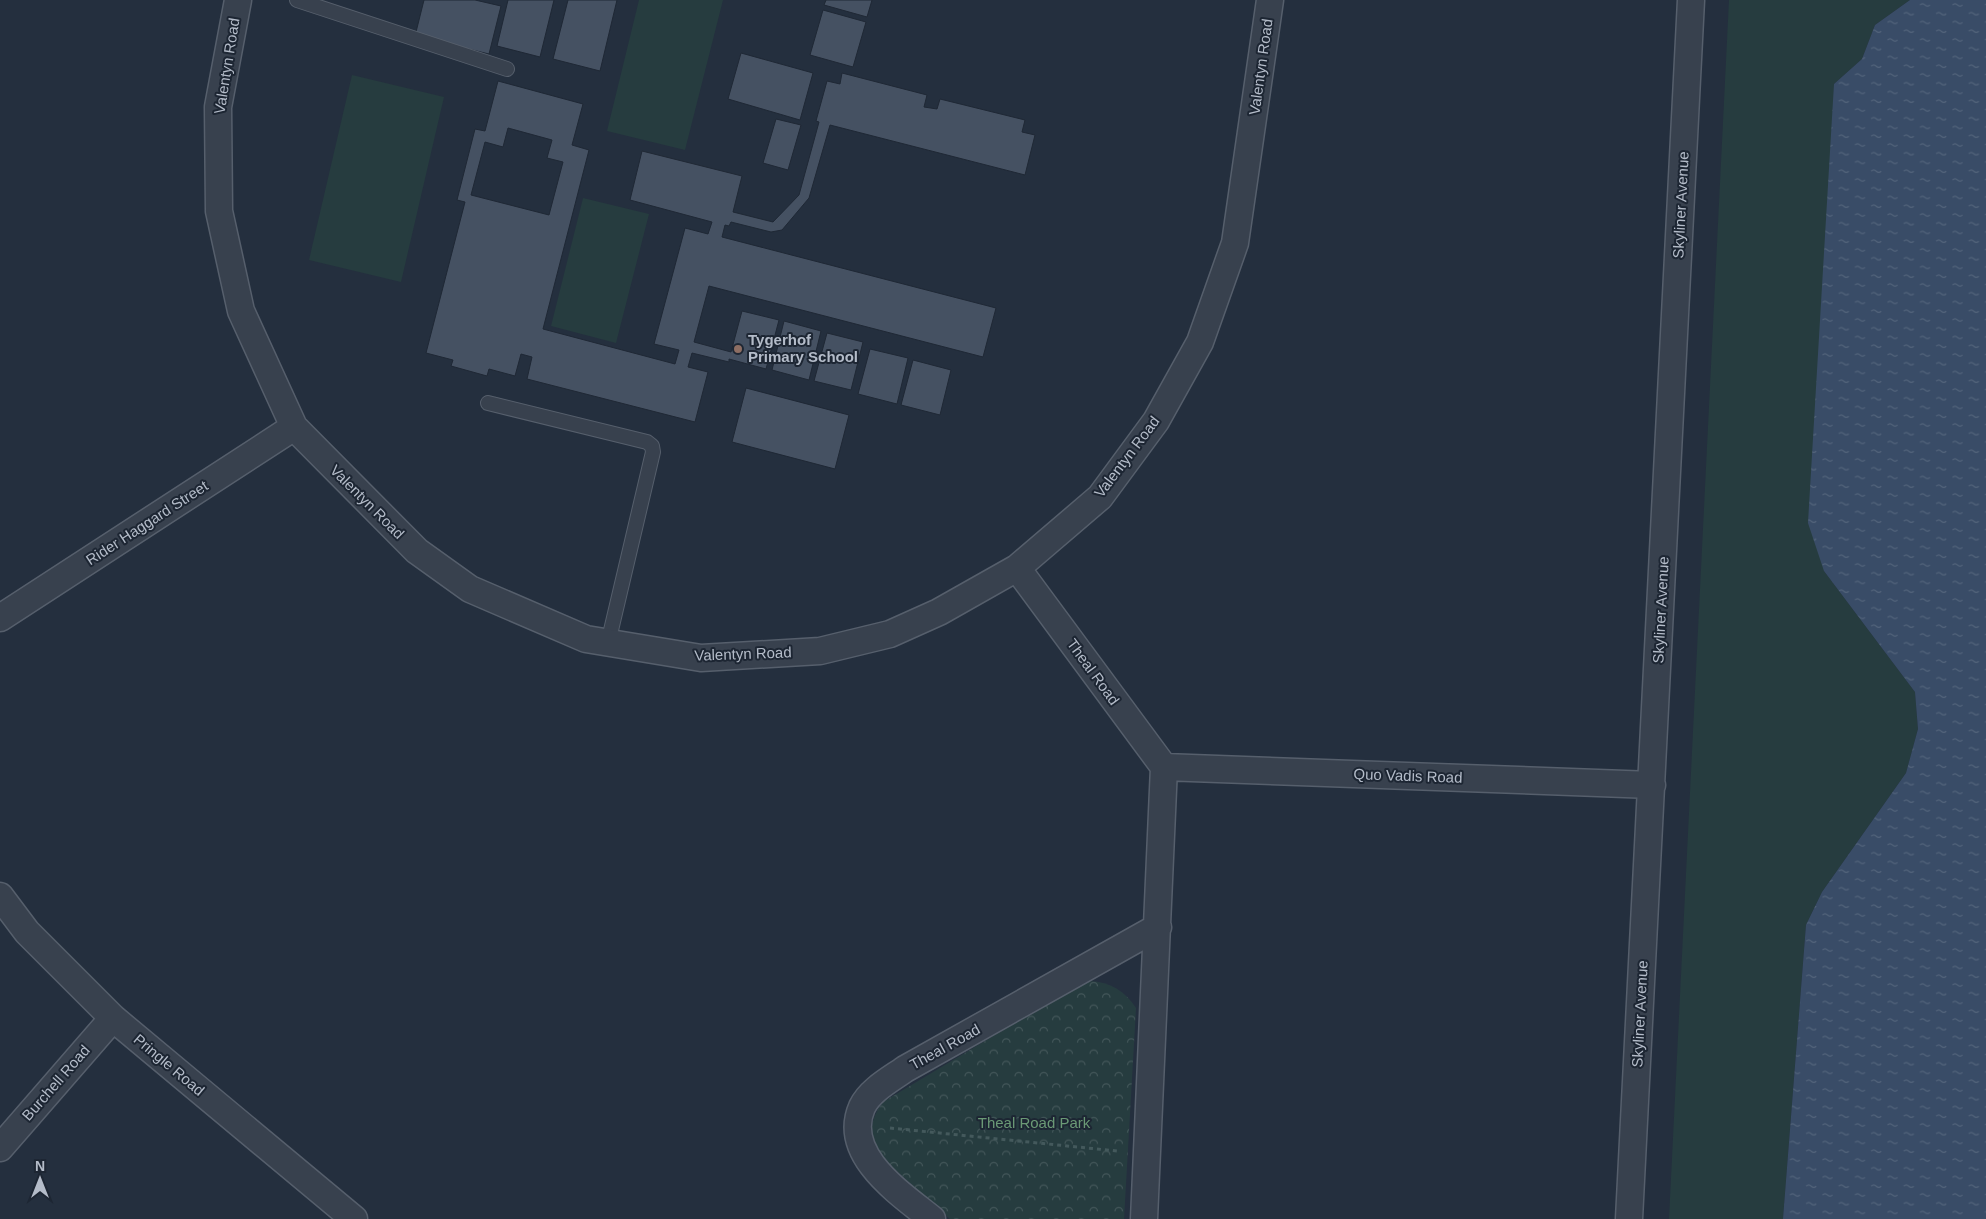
<svg xmlns="http://www.w3.org/2000/svg" width="1986" height="1219" viewBox="0 0 1986 1219" font-family="Arial,sans-serif">
<defs>
<pattern id="park-crowns" width="20" height="18" patternUnits="userSpaceOnUse" patternTransform="scale(1.25)"><rect width="20" height="18" fill="#263c3f"/><path d="M2 6a3 3 0 1 1 6 0M12 15a3 3 0 1 1 6 0" fill="none" stroke="#435659"/></pattern>
<pattern id="water-ripples" width="26" height="14" patternUnits="userSpaceOnUse" patternTransform="scale(1.25)"><rect width="26" height="14" fill="#394c67"/><path d="M2 4q2-2 4 0t4 0M15 11q2-2 4 0t4 0" fill="none" stroke="#53647b"/></pattern>
</defs>
<rect width="100%" height="100%" fill="#242f3e"/>
<path fill="#263c3f" d="M639,0H723L685,150L607,131Z
M1729,0H1910L1875,25L1862,59L1834,84L1824,571L1915,692L1918,729L1906,773L1822,892L1806,925L1783,1219H1669Z
M352,75L444,97L401,282L309,260Z
M583,198L649,214L616,343L551,326Z"/>
<path fill="url(#park-crowns)" d="M1090,981C1110,982 1125,991 1136,1008L1124,1219H950L872,1149C870,1130 871,1118 883,1102L1075,987Z"/>
<path fill="url(#water-ripples)" d="M1910,0H1986V1219H1783L1806,925L1822,892L1906,773L1918,729L1915,692L1824,571L1808,523L1834,84L1862,59L1875,25Z"/>
<path fill="#455162" stroke="#1f2835" fill-rule="evenodd" d="M424,0H475L501,6L489,54L415,36Z
M508,0H554L540,57L497,46Z
M568,0H617L600,71L553,59Z
M826,0H872L867,17L824,5Z
M823,10L866,22L853,67L810,55Z
M741,53L813,73L800,120L728,99Z
M842,73L927,95L924,107L937,109L940,99L1025,120L1022,132L1035,135L1025,175L830,125L809,198L782,230L771,232L731,222L729,226L725,225L722,237L996,308L983,357L709,286L694,342L731,352L742,311L779,320L766,369L729,359V362L692,353L688,367L708,372L695,422L527,379L532,357L521,354L515,376L489,369L487,376L451,366L453,360L426,353L465,202L457,200L475,129L485,131L498,81L583,104L572,145L589,150L543,329L675,364L679,350L654,344L685,228L708,234L712,222L630,200L642,151L742,176L733,212L773,222L799,195L819,122L816,121L827,81L840,84ZM508,128L552,140L547,158L563,162L549,215L471,195L485,142L503,147Z
M776,119L801,125L788,170L763,163Z
M784,321L821,331L809,380L772,370Z
M827,333L863,342L851,390L814,381Z
M870,349L908,358L897,404L858,394Z
M913,360L951,370L940,415L901,405Z
M746,388L849,415L835,469L732,442Z"/>
<g fill="none" stroke-linecap="round" stroke-linejoin="round">
<defs>
<path id="lane" d="M297,0L507,69
M488,403L647,442L652,446L653,452L608,643"/>
<path id="street" d="M238,0L218,107L219,211L241,311L294,427L417,551L470,589L586,639L701,658L820,651L890,634L939,612L1017,568L1100,497L1156,421L1200,342L1235,243L1270,0
M1017,568L1164,767L1144,1219
M0,618L294,427
M1164,767L1652,785
M0,896L27,932L113,1018L354,1219
M0,1148L113,1018
M932,1219C901,1194 841,1155 862,1107C870,1090 891,1079 905,1069L1158,927
M1629,1219L1691,0"/>
</defs>
<use href="#lane" stroke="#565f6c" stroke-width="16"/>
<use href="#street" stroke="#565f6c" stroke-width="29"/>
<path stroke="#44595c" stroke-width="3" stroke-dasharray="4 4" stroke-linecap="butt" d="M890,1128L1117,1151"/>
<use href="#lane" stroke="#38414e" stroke-width="14"/>
<use href="#street" stroke="#38414e" stroke-width="26"/>
</g>
<circle fill="#8d6e63" stroke="#1d2633" stroke-width="2" cx="738" cy="349" r="5"/>
<g text-anchor="middle" stroke-width="4" stroke-linejoin="round" paint-order="stroke">
<g font-size="15" fill="#b4bcc9" stroke="#1d2633">
<text transform="translate(227 66) rotate(-81)" y="5">Valentyn Road</text>
<text transform="translate(1261 67) rotate(-82)" y="5">Valentyn Road</text>
<text transform="translate(1681 205) rotate(-87)" y="5">Skyliner Avenue</text>
<text transform="translate(1127 457) rotate(-53)" y="5">Valentyn Road</text>
<text transform="translate(367 502) rotate(45)" y="5">Valentyn Road</text>
<text transform="translate(147 523) rotate(-33)" y="5">Rider Haggard Street</text>
<text transform="translate(1661 610) rotate(-87)" y="5">Skyliner Avenue</text>
<text transform="translate(743 654) rotate(-2)" y="5">Valentyn Road</text>
<text transform="translate(1093 672) rotate(54)" y="5">Theal Road</text>
<text transform="translate(1408 776) rotate(2)" y="5">Quo Vadis Road</text>
<text transform="translate(1640 1014) rotate(-87)" y="5">Skyliner Avenue</text>
<text transform="translate(945 1047) rotate(-29)" y="5">Theal Road</text>
<text transform="translate(169 1065) rotate(40)" y="5">Pringle Road</text>
<text transform="translate(56 1083) rotate(-49)" y="5">Burchell Road</text>
</g>
<g font-size="15" font-weight="bold" fill="#b4bcc9" stroke="#1d2633" text-anchor="start">
<text x="748" y="345">Tygerhof<tspan x="748" dy="17">Primary School</tspan></text>
</g>
<g font-size="15" fill="#6b9a76" stroke="#1d2633">
<text x="1034" y="1128">Theal Road Park</text>
</g>
</g>
<g transform="translate(40 1179)" stroke="#1d2633" stroke-width="4" paint-order="stroke">
<path d="M0-4L9 19L0 12L-9 19Z" fill="#b4bcc9"/>
<text y="-8" font-size="14" font-weight="bold" text-anchor="middle" fill="#b4bcc9">N</text>
</g>
</svg>
